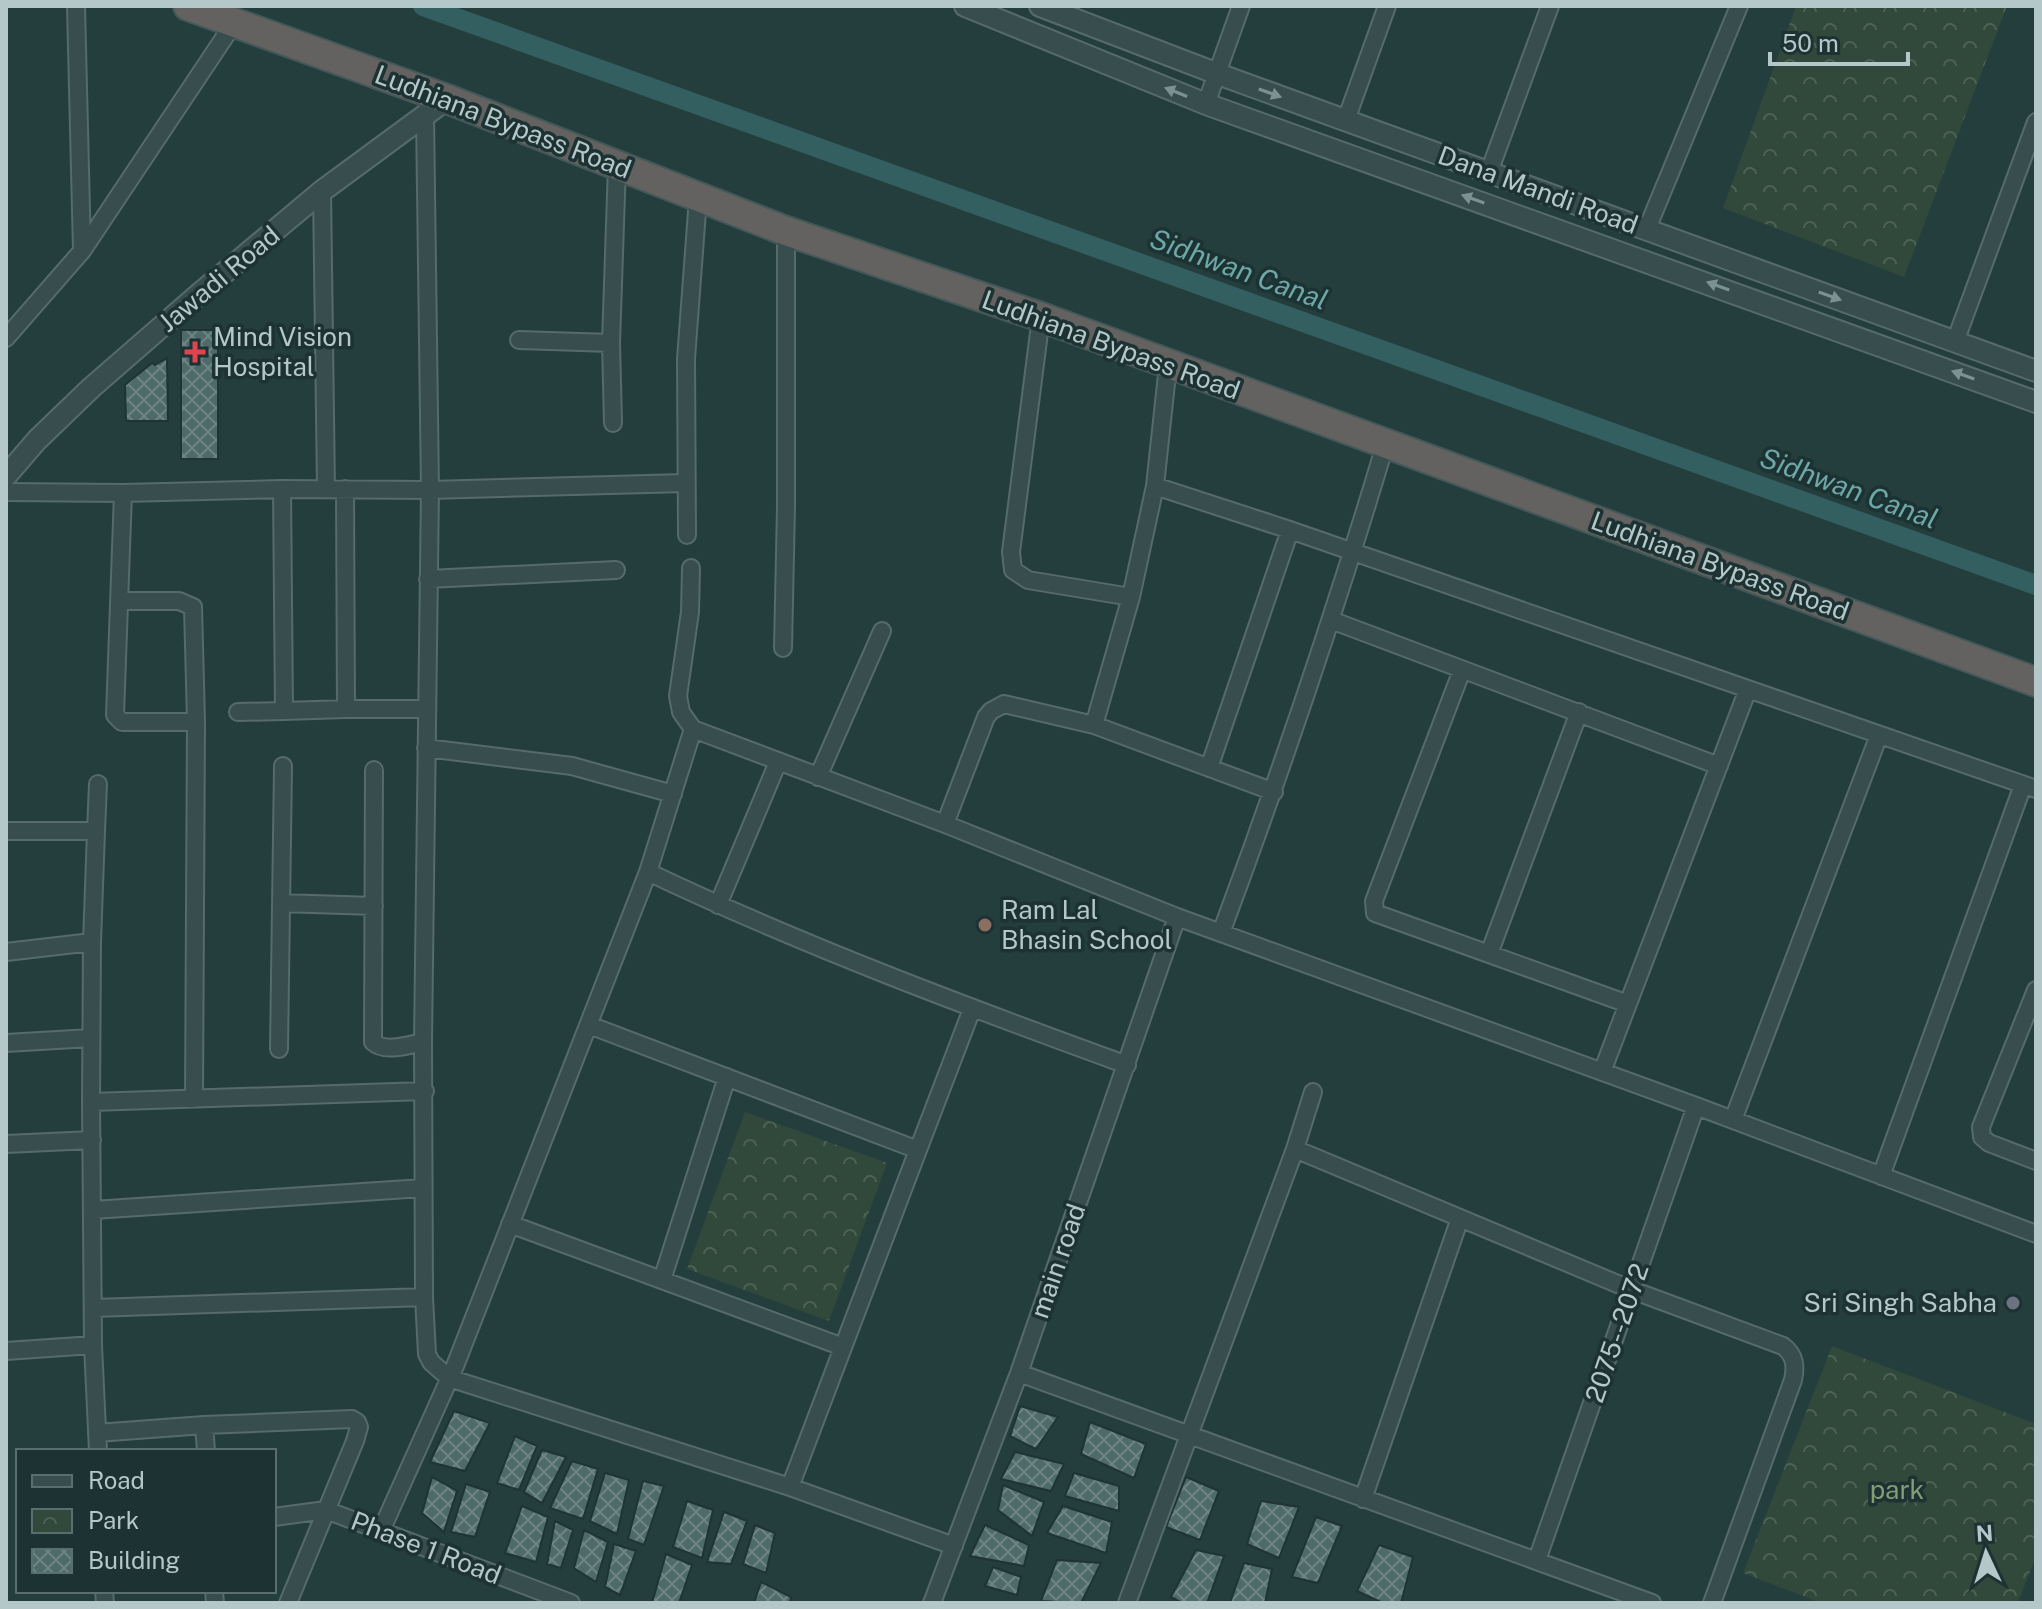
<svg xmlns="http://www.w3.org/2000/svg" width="2042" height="1609" viewBox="0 0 2042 1609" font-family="'Public Sans',sans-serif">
<defs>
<pattern id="park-crowns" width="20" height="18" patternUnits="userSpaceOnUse" patternTransform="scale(2)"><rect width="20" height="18" fill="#30493a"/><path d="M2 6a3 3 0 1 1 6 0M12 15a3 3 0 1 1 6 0" fill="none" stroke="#4c6255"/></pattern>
<pattern id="building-cross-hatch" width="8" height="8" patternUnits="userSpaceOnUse" patternTransform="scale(2)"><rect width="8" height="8" fill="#4f6a6b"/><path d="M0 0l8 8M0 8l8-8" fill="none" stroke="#6e8485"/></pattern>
</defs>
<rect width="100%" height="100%" fill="#243d3d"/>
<path fill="url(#park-crowns)" d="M1796,6H2007L1904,277L1723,208Z
M745,1112L887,1163L829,1321L687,1269Z
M1832,1346L2036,1424V1556L2018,1603H1821L1743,1573Z"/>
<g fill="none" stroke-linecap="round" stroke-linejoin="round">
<path stroke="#345f60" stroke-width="20" d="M423,6L2036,585"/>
</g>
<path fill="url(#building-cross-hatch)" stroke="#1f3434" stroke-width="2" d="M181,330H218V459H181Z
M167,358L168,421H126L125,385L152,363L155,365Z
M1020,1406L1058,1417L1036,1449L1010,1436Z
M454,1411L490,1423L465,1471L430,1462Z
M1090,1422L1146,1444L1134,1478L1081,1454Z
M515,1436L537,1446L519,1490L497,1483Z
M542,1450L566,1457L542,1503L524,1492Z
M1015,1452L1064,1464L1051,1491L1001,1479Z
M572,1461L598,1469L583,1519L550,1508Z
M605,1473L629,1480L617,1534L590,1521Z
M1074,1473L1119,1486V1511L1065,1496Z
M432,1477L457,1491L444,1532L422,1513Z
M1186,1477L1219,1491L1200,1540L1166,1527Z
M643,1481L664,1486L644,1545L628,1539Z
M466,1484L490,1492L475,1537L451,1532Z
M1003,1485L1044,1502L1032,1536L998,1510Z
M687,1501L713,1510L702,1558L673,1547Z
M1261,1501L1299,1507L1279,1558L1247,1544Z
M522,1506L548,1517L536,1562L505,1553Z
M1063,1506L1112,1522L1106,1553L1047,1533Z
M724,1512L747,1521L731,1564L707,1562Z
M1316,1517L1342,1526L1318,1583L1292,1577Z
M555,1521L573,1530L561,1568L547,1564Z
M755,1525L775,1533L766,1573L743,1564Z
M985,1525L1029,1545L1024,1566L970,1556Z
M584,1530L608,1542L596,1582L574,1568Z
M614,1544L636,1551L620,1595L605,1587Z
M1379,1545L1413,1557L1401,1603H1383L1357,1591Z
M1196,1550L1224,1556L1207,1603H1182L1171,1597Z
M666,1554L692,1565L679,1603H652Z
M1057,1560L1101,1563L1081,1603L1041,1601Z
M1244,1563L1272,1569L1265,1603H1230Z
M993,1567L1021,1577L1017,1595L985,1586Z
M761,1582L791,1597L790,1603H754Z"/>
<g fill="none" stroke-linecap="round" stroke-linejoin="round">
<defs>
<path id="minor" d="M76,6L82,251
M1206,104L1241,6
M425,115L430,490L423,1042L424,1297L427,1354L431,1362L449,1378L790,1487L954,1546
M1346,120L1387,6
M1489,172L1550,6
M322,191L326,489
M1647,229L1739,6
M1041,317L1011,552L1013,570L1028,580L1131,597
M6,338L82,251L234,23
M519,340L611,343
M1955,342L2036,122
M613,423L611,343L617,165
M1155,486L1168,365
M282,489L284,711L346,709
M345,489L346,709H426
M6,492L123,493L115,715L122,722H196L194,1099
M123,493L282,489L430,490L685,483
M687,535L686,359L698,198
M691,568L690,612L678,696L681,712L693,729L945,824L1177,917L1696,1106L2036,1234
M428,579L616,570
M119,601H179L193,607L196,722
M1331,620L1719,766
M783,648L786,507V231
M1462,670L1374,901L1375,913L1628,1004
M238,712L284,711
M1094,725L1131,597L1155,486L1290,530L2036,789
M426,748L572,766L673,794
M1209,768L1290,530
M374,770L373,1042C385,1053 408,1045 423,1042
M818,777L882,631
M945,824L986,717L991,711L1004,704L1094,725L1274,792
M6,831H96L92,942L91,1102
M96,831L98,784
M648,872C804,946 965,1006 1127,1065
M281,903L374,906
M718,905L778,762
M1221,933C1281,772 1336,609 1385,445
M6,952L92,942
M1489,954L1579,712
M2036,990L1981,1127L1982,1137L1989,1143L2036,1161
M589,1025L918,1150L790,1487
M6,1043L91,1038
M279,1049L283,766
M1602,1072L1748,689
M1733,1120L1879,735
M6,1144L92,1140
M1295,1149L1632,1290L1783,1346C1795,1355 1796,1366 1793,1380L1712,1603
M918,1150L972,1009
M1881,1176L2023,785
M93,1210L423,1188
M510,1224L843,1347
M662,1280L727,1077
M94,1308L424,1297
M6,1351L93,1345
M1019,1373L1652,1603
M204,1425L352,1419L357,1422L359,1427L355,1441L288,1603
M97,1433L204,1425L206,1451
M98,1451L93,1345L91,1102L425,1091
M1363,1499L1460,1218
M274,1517L326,1510L571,1603
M381,1531L455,1366L648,872L693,729
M1537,1560L1696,1106
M104,1591L105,1603
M214,1591L215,1603
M932,1603L1019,1373L1177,917
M1127,1603L1295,1149L1313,1092"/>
<path id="tertiary" d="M965,6L1206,104L2036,402
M1040,6L1218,74L2036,371
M6,476L37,440L91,388L199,294L322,191L447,99"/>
<path id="trunk" d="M188,6L447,99L786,231L1041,317L2036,682"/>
</defs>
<use href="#minor" stroke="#566b6b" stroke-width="20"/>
<use href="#tertiary" stroke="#566b6b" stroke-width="24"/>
<use href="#trunk" stroke="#435858" stroke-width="32"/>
<use href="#minor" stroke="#384d4d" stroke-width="16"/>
<use href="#tertiary" stroke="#384d4d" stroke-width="20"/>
<use href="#trunk" stroke="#646261" stroke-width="28"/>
</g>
<defs><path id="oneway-solid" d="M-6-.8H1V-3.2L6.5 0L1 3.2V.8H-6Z" transform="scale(2)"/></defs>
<g fill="#7c9191">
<use href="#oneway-solid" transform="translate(1176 92) rotate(-158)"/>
<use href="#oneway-solid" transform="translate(1270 93) rotate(20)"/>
<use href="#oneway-solid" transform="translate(1473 199) rotate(-160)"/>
<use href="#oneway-solid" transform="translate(1718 286) rotate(-160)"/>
<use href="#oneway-solid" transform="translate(1830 296) rotate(20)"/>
<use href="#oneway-solid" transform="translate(1963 375) rotate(-160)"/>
</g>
<path fill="#e0444e" stroke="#1d3232" stroke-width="3" d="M191 340h8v8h8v8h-8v8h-8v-8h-8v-8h8z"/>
<circle fill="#8d6e63" stroke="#1d3232" stroke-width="3" cx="985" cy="925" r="8"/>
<circle fill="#6b7280" stroke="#1d3232" stroke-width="3" cx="2013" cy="1303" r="8"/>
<g text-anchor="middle" stroke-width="7" stroke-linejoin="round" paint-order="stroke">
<g font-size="26" fill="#b4c8c9" stroke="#1d3232">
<text transform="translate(503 122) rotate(21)" y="9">Ludhiana Bypass Road</text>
<text transform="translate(1538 190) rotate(20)" y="9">Dana Mandi Road</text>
<text transform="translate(219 279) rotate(-40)" y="9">Jawadi Road</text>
<text transform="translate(1111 345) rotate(20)" y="9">Ludhiana Bypass Road</text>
<text transform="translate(1720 566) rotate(20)" y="9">Ludhiana Bypass Road</text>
<text transform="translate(1058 1261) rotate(-71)" y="9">main road</text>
<text transform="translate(1617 1333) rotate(-71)" y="9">2075--2072</text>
<text transform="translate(426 1548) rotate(21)" y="9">Phase 1 Road</text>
</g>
<g font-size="26" fill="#b4c8c9" stroke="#1d3232" text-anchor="start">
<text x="213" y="346">Mind Vision<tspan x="213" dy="30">Hospital</tspan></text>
<text x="1001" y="919">Ram Lal<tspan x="1001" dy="30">Bhasin School</tspan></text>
<text x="1997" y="1312" text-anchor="end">Sri Singh Sabha</text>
</g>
<g font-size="26" fill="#829e72" stroke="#1d3232">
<text x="1897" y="1499">park</text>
</g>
<g font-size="28" font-style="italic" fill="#6da7a7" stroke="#1d3232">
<text transform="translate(1239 269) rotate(20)" y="10">Sidhwan Canal</text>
<text transform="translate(1849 488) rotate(20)" y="10">Sidhwan Canal</text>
</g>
</g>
<rect width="2042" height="1609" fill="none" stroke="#b4c8c9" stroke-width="16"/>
<rect x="16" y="1449" width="260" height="144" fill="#1d3232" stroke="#596e6e" stroke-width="2"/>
<rect x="32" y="1475" width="40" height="12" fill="#384d4d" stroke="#596e6e" stroke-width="2"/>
<text x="88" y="1489" font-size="24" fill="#b4c8c9">Road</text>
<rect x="32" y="1509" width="40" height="24" fill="url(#park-crowns)" stroke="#596e6e" stroke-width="2"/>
<text x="88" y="1529" font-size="24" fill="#b4c8c9">Park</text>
<rect x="32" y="1549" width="40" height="24" fill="url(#building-cross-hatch)" stroke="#596e6e" stroke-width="2"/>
<text x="88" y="1569" font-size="24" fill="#b4c8c9">Building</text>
<g transform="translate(1986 1553) rotate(356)" stroke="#1d3232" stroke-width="6" paint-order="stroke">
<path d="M0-6L14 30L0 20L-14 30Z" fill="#b4c8c9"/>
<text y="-12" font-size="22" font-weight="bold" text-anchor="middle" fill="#b4c8c9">N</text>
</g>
<path d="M1770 52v12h138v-12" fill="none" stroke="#b4c8c9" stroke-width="4"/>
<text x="1782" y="52" font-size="24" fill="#b4c8c9" stroke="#1d3232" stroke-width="6" paint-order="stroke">50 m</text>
</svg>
